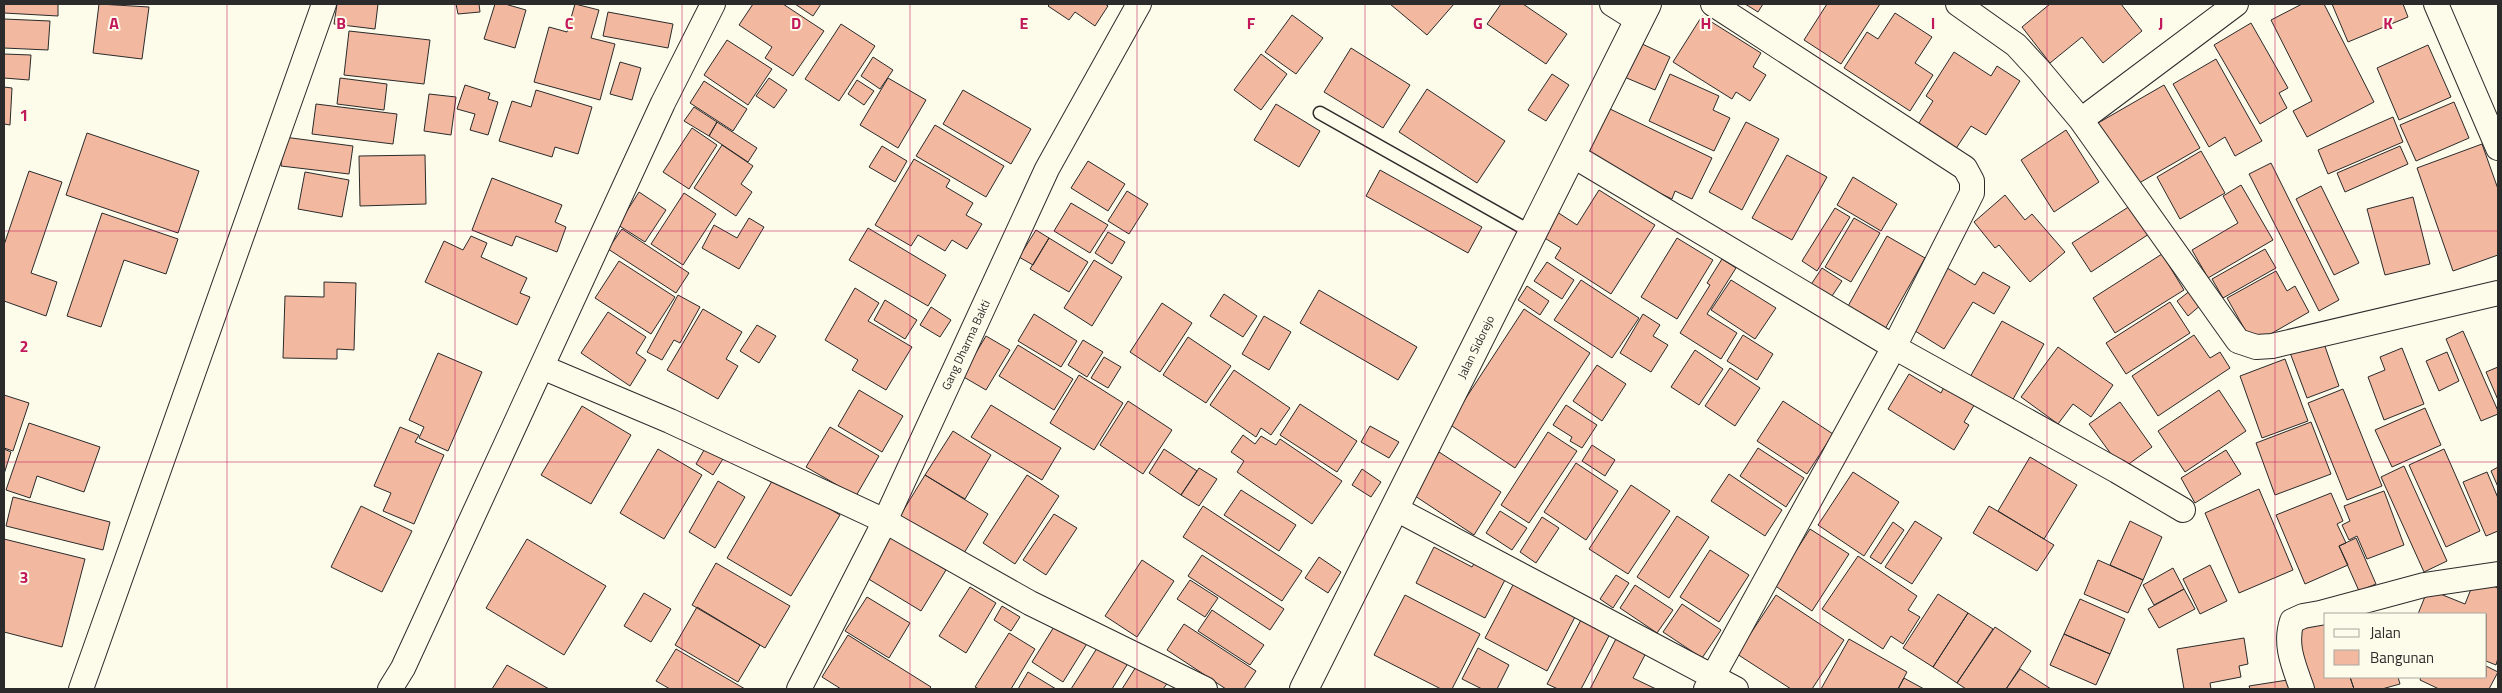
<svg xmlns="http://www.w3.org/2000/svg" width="2502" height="693" viewBox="0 0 2502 693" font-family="'Titillium Web',sans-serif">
<rect width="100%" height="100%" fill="#fdfbea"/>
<path fill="#f2b8a0" stroke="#2b2b2b" d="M4,4H58V16L4,13Z
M99,4L149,7L142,59L93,53Z
M337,4H378L375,29L334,24Z
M456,4H479L480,12L458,14Z
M495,4H505L526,10L515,48L484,39Z
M575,4L599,10L591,38L615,44L600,100L534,82L549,27L567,32Z
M753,4H783L824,31L793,76L765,58L772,47L739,25Z
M795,4H821L813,16Z
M1050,4H1105L1108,6L1095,26L1075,12L1069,20L1048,6Z
M1390,4H1454L1427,35Z
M1501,4H1523L1567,34L1546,64L1487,24Z
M1745,4H1763L1758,12Z
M1827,4H1880L1841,64L1804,40Z
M2050,4H2121L2142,31L2103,63L2082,37L2050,63L2022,27Z
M2302,4H2324L2374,102L2307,137L2293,111L2312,101L2271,20Z
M2332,4H2403L2408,17L2348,42Z
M608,12L673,24L668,48L603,36Z
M1895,13L1932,37L1915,63L1933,75L1910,111L1844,68L1867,32L1878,39Z
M1292,15L1323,38L1296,74L1265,52Z
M1702,16L1761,53L1753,67L1766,75L1750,101L1736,92L1732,99L1673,62Z
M4,19L50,21L48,50L4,48Z
M2251,23L2288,88L2279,93L2287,108L2260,124L2214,45Z
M841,24L875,46L839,101L805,79Z
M349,31L430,40L424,84L344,75Z
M727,40L772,69L748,105L704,75Z
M1638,42L1670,57L1655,90L1622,76Z
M2428,45L2451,97L2399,120L2377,68Z
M1351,48L1410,85L1383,128L1324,92Z
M1954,52L1991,76L1997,66L2020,81L1986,135L1971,126L1953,153L1915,129L1933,101L1926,96Z
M4,54L31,55L29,80L4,78Z
M1261,54L1287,74L1261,110L1234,90Z
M873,57L893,70L880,89L861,76Z
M2216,59L2262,141L2235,156L2225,137L2209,147L2173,84Z
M620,62L641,68L632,100L610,94Z
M1552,74L1569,85L1546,121L1528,110Z
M1670,74L1719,96L1713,110L1730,118L1714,151L1649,121Z
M340,78L387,84L384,110L337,104Z
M769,78L787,90L774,108L756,96Z
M888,78L926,100L898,148L860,125Z
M857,80L874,91L864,105L848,94Z
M704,81L747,109L733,131L690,103Z
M465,85L490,93L488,99L498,102L488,135L470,130L475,114L457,109Z
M2164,85L2200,148L2134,186L2098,123Z
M4,87L12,88L10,125L4,124Z
M1427,89L1505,141L1477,183L1399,132Z
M536,90L592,107L578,154L555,147L552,157L499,141L512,101L531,107Z
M963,90L1031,129L1011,164L943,124Z
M429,94L456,97L451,135L424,131Z
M2454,102L2469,138L2416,161L2400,125Z
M316,104L397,114L393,144L312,134Z
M1276,104L1320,131L1299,167L1254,140Z
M694,107L717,122L709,136L684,121Z
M1608,108L1712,158L1692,199L1675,191L1672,199L1584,157Z
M2393,117L2403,142L2328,174L2318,150Z
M717,122L757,148L748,162L709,136Z
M1746,122L1779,139L1742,210L1709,192Z
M935,125L1004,166L986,197L916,156Z
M692,128L717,145L689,189L663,172Z
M2066,130L2099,182L2054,212L2021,160Z
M87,133L199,171L178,233L66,195Z
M284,137L353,146L349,174L281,166Z
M2482,144L2498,189V255L2453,271L2417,168Z
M722,145L753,166L741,184L752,192L736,216L694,188Z
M882,146L907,161L895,182L869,167Z
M2400,146L2408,164L2345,192L2337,173Z
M2201,151L2225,193L2180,219L2157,177Z
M425,155L426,204L360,206L359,156Z
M1787,155L1827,177L1792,240L1752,218Z
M914,159L950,180L946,187L973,203L966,215L982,224L967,249L952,240L945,251L918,235L911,246L875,225Z
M1088,161L1125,184L1108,211L1071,188Z
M2271,163L2339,300L2319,311L2249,174Z
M1380,170L1482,227L1468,253L1366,196Z
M29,171L62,182L31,273L57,282L46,316L4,301V245Z
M305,172L349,180L342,217L298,209Z
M1853,177L1897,204L1881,231L1837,205Z
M492,178L562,205L555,222L566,227L557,252L516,236L512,246L472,230Z
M2241,185L2273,240L2208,278L2192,250L2238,223L2223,196Z
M2321,186L2359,263L2334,275L2296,199Z
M1599,190L1655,225L1611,294L1555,258L1561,248L1538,234L1554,210L1577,225Z
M1127,191L1148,204L1129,234L1108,221Z
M639,192L666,210L645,242L618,225Z
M684,193L716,214L683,265L651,244Z
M2005,195L2025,220L2032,214L2065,252L2030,282L1999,245L1995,248L1974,222Z
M2413,197L2430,264L2385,275L2367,209Z
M1071,203L1108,225L1090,253L1054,231Z
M2130,206L2149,234L2091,272L2072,243Z
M1835,208L1850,217L1817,271L1802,261Z
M102,213L178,239L166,274L124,260L101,327L67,316Z
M749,218L764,227L739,269L702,248L714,225L737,238Z
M1854,218L1880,233L1851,282L1825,267Z
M868,228L946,275L928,306L849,260Z
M622,229L689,273L676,293L608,249Z
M1036,230L1049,238L1033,265L1019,257Z
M1108,232L1125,242L1112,264L1095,253Z
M471,236L487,243L481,257L527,278L520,293L530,297L517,325L425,282L444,241L463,250Z
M1887,236L1925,258L1885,329L1847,308Z
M1049,238L1088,262L1069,292L1030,269Z
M1677,238L1713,260L1677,319L1641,297Z
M2265,249L2276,268L2223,298L2212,279Z
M2162,254L2184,290L2115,333L2093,298Z
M1722,259L1736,268L1707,314L1737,333L1721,359L1680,333L1710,285L1707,283Z
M1094,260L1122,277L1092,326L1064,308Z
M619,261L675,297L651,334L595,298Z
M1547,262L1574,280L1562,299L1534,281Z
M1944,266L1975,285L1983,272L2010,287L1994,314L1973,302L1944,349L1907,326Z
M1822,268L1842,281L1830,299L1810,286Z
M2276,271L2287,291L2295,286L2309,312L2253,344L2227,298Z
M1581,280L1639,318L1612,358L1554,320Z
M1731,280L1776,308L1755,339L1711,310Z
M324,282L356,283L354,350L337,349V359L283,358L285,296L324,297Z
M1527,286L1549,301L1540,315L1518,300Z
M855,288L879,303L868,321L912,347L886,390L852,370L858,360L825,340Z
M1319,290L1417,347L1398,380L1300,323Z
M2191,290L2202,304L2188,316L2177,301Z
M1224,294L1257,316L1243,337L1210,316Z
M678,295L700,307L680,343L674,340L662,360L647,352Z
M885,300L917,320L905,339L874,320Z
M2170,302L2190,333L2126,374L2106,343Z
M1162,303L1192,323L1160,372L1130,352Z
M931,307L951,320L940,337L920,325Z
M703,309L742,332L726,359L738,366L718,399L667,370Z
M1524,309L1590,353L1515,468L1449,424Z
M608,312L646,337L636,353L646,360L630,386L581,353Z
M1034,314L1077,341L1061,367L1018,341Z
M1643,314L1660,325L1653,336L1668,345L1651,372L1620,353Z
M1264,316L1291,332L1269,370L1242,354Z
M2002,321L2044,344L2012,401L1970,377Z
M757,325L776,336L759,363L740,351Z
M2463,331L2498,411V414L2481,421L2446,339Z
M1743,335L1773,354L1757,380L1727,361Z
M2194,335L2210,358L2220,352L2230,368L2158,416L2132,376Z
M986,336L1010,350L986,390L962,376Z
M1188,337L1231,366L1206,403L1163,375Z
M2322,338L2339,386L2307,398L2289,350Z
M1083,340L1103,352L1087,377L1068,365Z
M1018,345L1073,379L1054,410L999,376Z
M2058,347L2113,385L2091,417L2073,404L2058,424L2021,397Z
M2402,348L2424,404L2384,420L2368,377L2385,370L2380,357Z
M1695,350L1723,369L1699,405L1671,387Z
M2447,352L2459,381L2439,391L2426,361Z
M438,353L482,372L448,451L419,438L424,427L409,420Z
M1104,357L1121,367L1108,388L1091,378Z
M2285,359L2308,421L2262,438L2240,376Z
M1597,365L1626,384L1602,421L1573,401Z
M2498,367V400L2486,372Z
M1730,368L1760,388L1735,426L1705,406Z
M1234,370L1290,408L1271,435L1261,428L1256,437L1210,405Z
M1909,374L1941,393L1946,383L1976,402L1964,422L1969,425L1954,450L1888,409Z
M1079,375L1123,403L1094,450L1050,423Z
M2343,389L2382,486L2347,500L2308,403Z
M859,390L903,416L882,452L838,426Z
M2219,390L2246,431L2185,472L2158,431Z
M4,395L29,403L13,451L4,448Z
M1128,401L1172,430L1143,474L1100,445Z
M1783,401L1833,434L1807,474L1757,441Z
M2120,402L2152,447L2122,469L2089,424Z
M1300,404L1357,441L1337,472L1280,435Z
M991,405L1061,448L1042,480L971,437Z
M1566,405L1597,425L1582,448L1570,441L1572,437L1553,425Z
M582,406L631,435L591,504L541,475Z
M2425,408L2441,445L2392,467L2375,430Z
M2311,422L2331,474L2275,495L2256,443Z
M29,423L100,447L84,492L37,476L30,498L6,490Z
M1370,426L1399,442L1389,458L1361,442Z
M400,427L419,435L415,442L444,455L414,524L383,511L391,493L374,486Z
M830,427L879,456L856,496L806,467Z
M953,431L991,455L965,499L925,475Z
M1548,432L1577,451L1529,523L1501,505Z
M1243,435L1255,444L1261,436L1276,445L1280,439L1342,481L1312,524L1237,472L1244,461L1231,452Z
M708,443L726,454L713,475L696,464Z
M1592,445L1615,460L1605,476L1582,461Z
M1758,448L1804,478L1786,507L1740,476Z
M4,449L11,452L4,474Z
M658,449L702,475L664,539L620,513Z
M1164,449L1197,471L1181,495L1149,473Z
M2444,449L2480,531L2446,547L2409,465Z
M2226,450L2241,474L2195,503L2181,478Z
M1439,452L1501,492L1474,535L1412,494Z
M2030,457L2077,485L2044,539L1998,511Z
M1576,463L1618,491L1586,540L1544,512Z
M2404,466L2447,561L2424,572L2381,477Z
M2498,467V487L2491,471Z
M1199,468L1217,479L1199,506L1181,495Z
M1362,469L1381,482L1371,497L1352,485Z
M1853,472L1899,502L1864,556L1818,525Z
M2487,472L2498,498V531L2486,536L2463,482Z
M1729,474L1782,510L1765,536L1711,501Z
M925,475L988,514L961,558L898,519Z
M1027,475L1059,496L1015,564L983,543Z
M775,476L840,515L791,596L727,558Z
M718,481L745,497L715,548L689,532Z
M1631,485L1670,511L1628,574L1589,549Z
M2259,489L2293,570L2239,593L2205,513Z
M1241,490L1296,525L1279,551L1224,515Z
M2384,491L2404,545L2367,559L2357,536L2349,540L2342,525L2350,521L2344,506Z
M2331,493L2343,521L2337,524L2346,543L2339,546L2348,565L2305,584L2276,515Z
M13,497L110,522L103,550L6,526Z
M361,506L412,531L382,592L331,567Z
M1203,506L1302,571L1282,601L1183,537Z
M1989,506L2054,545L2037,571L1973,533Z
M1500,511L1527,528L1512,550L1486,533Z
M1054,514L1077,528L1046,575L1023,560Z
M1677,516L1709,537L1669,598L1637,577Z
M1542,517L1559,528L1536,563L1520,552Z
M1915,521L1942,538L1912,584L1885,567Z
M2130,521L2162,537L2143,580L2110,565Z
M1893,522L1904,530L1881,564L1870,557Z
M1810,529L1849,554L1812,611L1774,585Z
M888,534L946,570L921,611L862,575Z
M2356,538L2376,584L2359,591L2339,546Z
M4,539L85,559L62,647L4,632Z
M527,539L606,586L564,655L486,608Z
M1434,547L1472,567L1475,562L1506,578L1485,618L1416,583Z
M1710,550L1749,575L1719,622L1680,597Z
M1202,555L1284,609L1270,630L1188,576Z
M1858,556L1917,596L1908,610L1920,617L1903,644L1891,636L1883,649L1822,609Z
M1319,557L1341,572L1328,593L1305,578Z
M1142,560L1174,581L1137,637L1105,616Z
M2098,560L2143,580L2128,613L2084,594Z
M716,563L790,606L765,648L692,605Z
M2210,565L2227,601L2200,614L2183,579Z
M2173,568L2184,589L2154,605L2143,585Z
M1616,575L1629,583L1613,608L1600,599Z
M2475,579L2498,588V658L2496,665L2486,661V614H2418L2428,589L2465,604Z
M1190,580L1218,598L1205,617L1177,599Z
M1514,583L1576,615L1547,671L1485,638Z
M1635,585L1673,610L1657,633L1620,608Z
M970,587L996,603L966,653L939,636Z
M2184,589L2195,609L2159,628L2148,609Z
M644,593L671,609L651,642L624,626Z
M1938,594L1968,613L1933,667L1903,648Z
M1405,595L1480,634L1452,689H1441L1374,655Z
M1776,595L1844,640L1812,689H1791L1737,654Z
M867,597L910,623L889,658L845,631Z
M2080,599L2125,619L2110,654L2064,634Z
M1682,604L1721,630L1702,658L1663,632Z
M1002,606L1020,617L1011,631L994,620Z
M697,607L760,645L738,682L675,645Z
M1212,610L1264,645L1250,665L1198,631Z
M1968,613L1993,629L1957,683L1933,667Z
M1582,618L1611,632L1581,689H1558L1547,684Z
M1057,622L1088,642L1063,682L1032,662Z
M2326,622V677H2350L2354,689H2310L2293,632Z
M1184,624L1256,671L1244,689H1226L1167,650Z
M1995,627L2031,651L2006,689H1966L1957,683Z
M1009,633L1035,649L1011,689H979L975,687Z
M2064,634L2110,654L2096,685L2050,665Z
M848,635L931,687L929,689H841L822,677Z
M1618,635L1647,651L1633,678L1656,689H1590Z
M2244,638L2248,664L2239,666L2241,677L2210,683L2211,689H2184L2177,649Z
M1849,639L1907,672L1898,689H1821Z
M1101,642L1130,660L1112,689H1071Z
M1478,648L1509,665L1497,689H1482L1462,679Z
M676,649L745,689H670L656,681Z
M1139,662L1169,681L1163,689H1122Z
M507,665L549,689H492Z
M2486,666L2498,672L2489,689H2439L2420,680L2421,677H2486Z
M2020,669L2051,689H2006Z
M1028,672L1056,689H1018Z
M2350,677H2398L2400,684L2382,689H2354Z
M1904,678L1924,689H1898Z
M2294,679L2296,689H2250L2249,686Z"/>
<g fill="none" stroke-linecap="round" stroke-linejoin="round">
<defs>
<path id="lane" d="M1320,113L1533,233"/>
<path id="street" d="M1612,4L1639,21
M1958,4L2016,45L2040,71L2081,120L2238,341L2256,347L2272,346L2498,293
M2436,4L2498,148
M2081,120L2236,4
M1572,155L1894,347L2117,471L2183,510
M542,367L670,421L885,521L1030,603L1205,689
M1396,509L1736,689
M81,689L324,4
M390,689L403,668L663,103L713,4
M799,689L885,521L1047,169L1139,4
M1706,689L1894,347L1972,193V181L1965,168L1713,4
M2302,689C2294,666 2284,645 2292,621L2303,616L2320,613L2424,585L2498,574"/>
<path id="secondary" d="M1304,689L1647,4"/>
</defs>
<use href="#lane" stroke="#2b2b2b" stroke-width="15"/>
<use href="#street" stroke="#2b2b2b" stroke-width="26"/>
<use href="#secondary" stroke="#2b2b2b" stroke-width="30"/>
<use href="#lane" stroke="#fdfbea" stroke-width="12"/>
<use href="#street" stroke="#fdfbea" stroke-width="24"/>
<use href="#secondary" stroke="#fdfbea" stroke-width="28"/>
</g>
<path fill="none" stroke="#c2185b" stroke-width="1" stroke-opacity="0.55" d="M227,4V689M455,4V689M682,4V689M910,4V689M1137,4V689M1365,4V689M1592,4V689M1820,4V689M2047,4V689M2275,4V689M4,231H2498M4,462H2498"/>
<g text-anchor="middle" stroke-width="4" stroke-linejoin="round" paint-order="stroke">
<g font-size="12" fill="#2b2b2b" stroke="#fdfbea">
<text transform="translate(966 345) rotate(-65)" y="4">Gang Dharma Bakti</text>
<text transform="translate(1476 347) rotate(-64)" y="4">Jalan Sidorejo</text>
</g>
</g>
<g font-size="16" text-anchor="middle" font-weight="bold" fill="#c2185b" stroke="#fdfbea" stroke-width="4" stroke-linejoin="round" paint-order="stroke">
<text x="114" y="29">A</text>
<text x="341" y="29">B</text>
<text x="569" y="29">C</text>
<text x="796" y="29">D</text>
<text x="1024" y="29">E</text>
<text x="1251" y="29">F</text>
<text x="1478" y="29">G</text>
<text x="1706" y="29">H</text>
<text x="1933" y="29">I</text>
<text x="2161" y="29">J</text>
<text x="2388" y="29">K</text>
<text x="24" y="121">1</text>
<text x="24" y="352">2</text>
<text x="24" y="583">3</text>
</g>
<rect width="2502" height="693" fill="none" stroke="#2b2b2b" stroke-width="10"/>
<rect x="2324" y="613" width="162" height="65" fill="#fdfbea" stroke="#a9a89e"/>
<rect x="2334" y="629" width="25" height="8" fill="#fdfbea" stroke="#a9a89e"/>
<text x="2370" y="638" font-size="15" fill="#2b2b2b">Jalan</text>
<rect x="2334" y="650" width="25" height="15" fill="#f2b8a0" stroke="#a9a89e"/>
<text x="2370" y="663" font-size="15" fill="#2b2b2b">Bangunan</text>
</svg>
